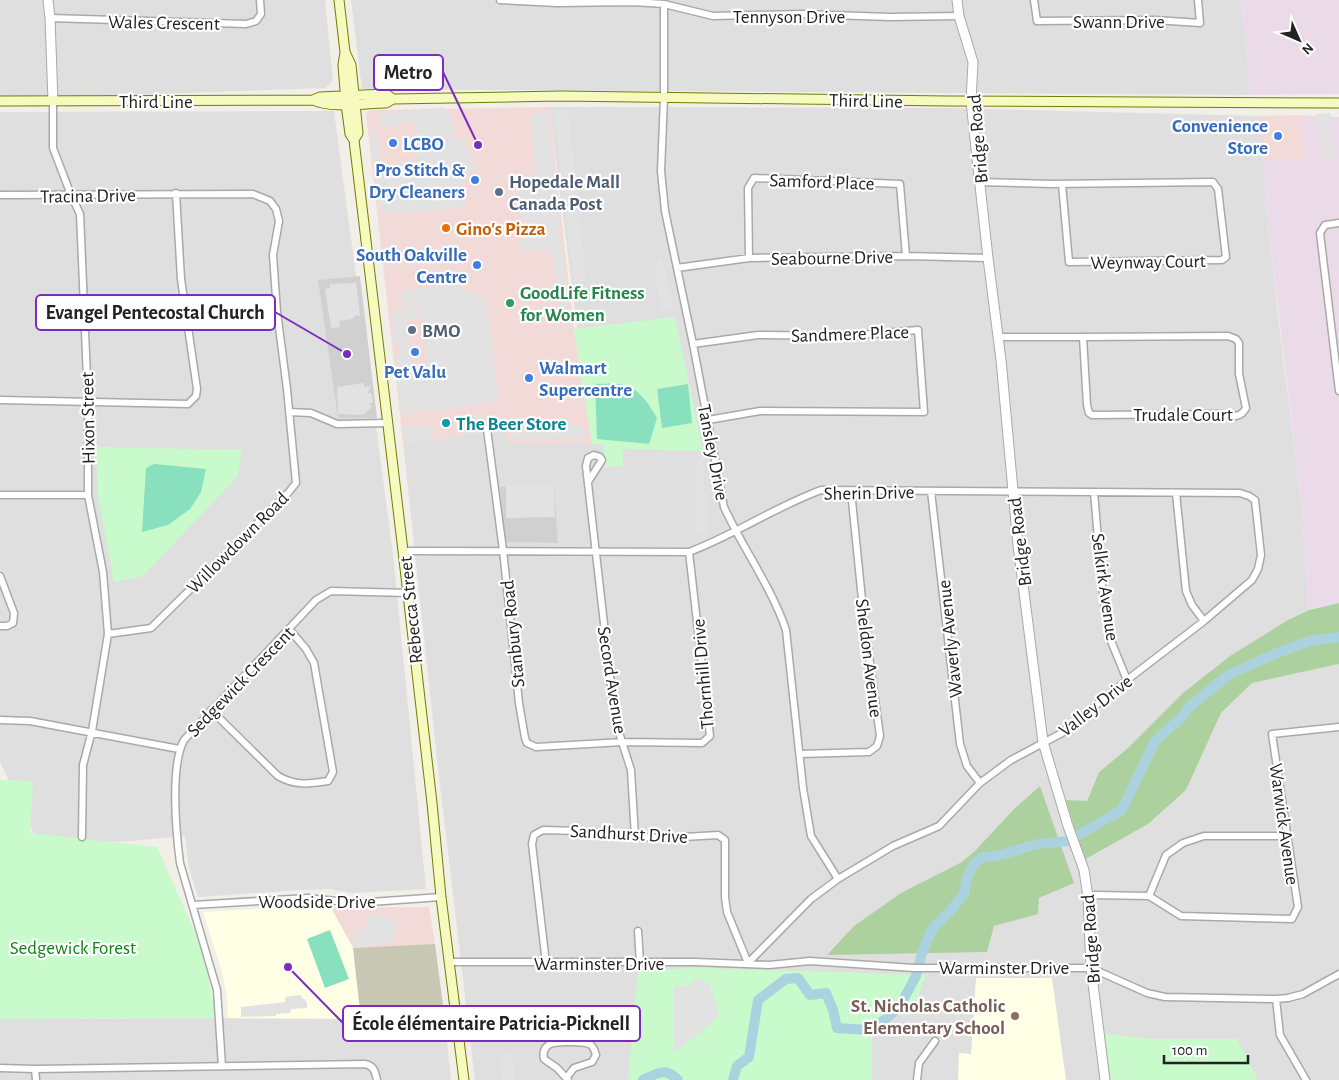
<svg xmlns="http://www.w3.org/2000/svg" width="1339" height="1080" viewBox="0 0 1339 1080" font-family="'Alegreya Sans',sans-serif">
<rect width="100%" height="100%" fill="#f2efe9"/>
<path fill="#e0dfdf" d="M0,0H325L333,80L326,88L77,97L0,96Z
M351,0H1241L1251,95L362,89Z
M549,107L950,108L1257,116L1264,161L1268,223L1281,340L1302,510L1309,610L1288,620L1099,772L1087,801H1066L1084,860L1186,790L1221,713L1252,683L1339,664V1080H475L438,768L403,442L463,436L461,418L489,416L505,426L592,444Z
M334,111L393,554L426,889L351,893L330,889L301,890L198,897L189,869L185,836L131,841L39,845L0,762V112Z
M340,1018L445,1021L451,1080H0V1019Z"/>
<path fill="#f2dad9" d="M549,107L574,329L592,444L507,443L505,426L489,416L461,418L464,436L403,442L366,114L370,110Z
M1301,115L1307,158L1264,161L1257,116Z
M429,907L435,944L353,948L331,908Z"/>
<path fill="#ebdbe8" d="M1241,0H1339V94L1251,95Z
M1301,115L1339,117V603L1309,610L1302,510L1268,223L1264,161L1306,158Z"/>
<path fill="#ffffe5" d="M306,906L331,908L353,948L361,1019L228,1018L227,997L222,972L203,912Z
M976,978H1052L1066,1080H958L959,1053L971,1054Z"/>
<path fill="#d0d0d0" d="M360,276L377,418H338L318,280Z
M554,486L558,543L505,542L500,487Z"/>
<path fill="#c7c7b4" d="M435,944L445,1021L361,1019L353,948Z"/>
<path fill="#add19e" d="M1339,603V664L1252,683L1221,713L1186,790L1148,824L1084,860L1066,800L1087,801L1099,772L1127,749L1183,693L1230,656L1288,620L1309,610Z
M1040,786L1074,883L1039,898L1038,914L994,926L987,952L827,955L854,926L901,893L962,862L975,851L1014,809Z"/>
<path fill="#c8facc" d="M675,317L703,451L623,449V466L605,467L603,445L592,444L574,329Z
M96,447L242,450L238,476L143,576L114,582L98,496Z
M0,780L33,781L30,833L157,847L194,930L206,966L216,1018L0,1019Z
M703,968L926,975L918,998L872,1038V1080H628L638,970Z
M1105,1034L1151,1039H1237L1258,1080H1111Z"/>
<path fill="#88e0be" d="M595,384C603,384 611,383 619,384C637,385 649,404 657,418L649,444L597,439Z
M688,384L692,423L662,428L657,389Z
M154,464L206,469L201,492L190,509L168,525L142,532L146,468Z
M330,930L349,979L325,988L307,939Z"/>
<path fill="#e2e2e2" d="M445,107V114H451L454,139H465L467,152H471L474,171L463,173L465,207L390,214L378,208L370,132L377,131L382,168L405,164L406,169L418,167L416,122H400V126H383L379,114Z
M568,109L586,281L573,282L554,110Z
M547,112L568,309L560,311L555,269L550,251L521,252L517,178L536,176L530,114Z
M1330,113V129L1336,160L1323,158L1317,114Z
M662,259L673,308L662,310L653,267L658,266L657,260Z
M356,283L360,316L357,315L352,319L339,321L340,327L331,328L325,289L330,288V284Z
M456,283L469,292L486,299L499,401L402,414L396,374H401V370L428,366L421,305L403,306L401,291Z
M419,306L421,319L405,320L407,322L412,364L407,365V367L397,366L396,357L401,355L400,345L394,344L392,324L396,322H392L391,312Z
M364,383V387L371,386L367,393H371L373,402L369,404L372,406L370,409L363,415L338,414L337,387Z
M574,422V426H584L585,438L511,440V432H524V423Z
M422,425L423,429L433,426L434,434H429L430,439L409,441V438L404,439V427Z
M697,455H704L703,494H708V533H695Z
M554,485L555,517L506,518V486Z
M384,915L385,919L394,918L396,936H392V943L357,947L353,940V933L363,931L362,925L368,924L367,916Z
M698,977L710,985L719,1016L693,1039L673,1052L674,986L690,985Z
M300,995L307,1002V1008L291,1009L290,1013L276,1014V1016L241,1017V1007L285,1002V997Z
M512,1054L515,1080H502L500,1055Z"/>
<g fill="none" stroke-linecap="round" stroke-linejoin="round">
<path stroke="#aad3df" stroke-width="10" d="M643,1080C657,1073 666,1067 678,1080
M733,1080L737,1066L749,1057L758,1000L786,979L798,978L810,995L826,993L833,1010L837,1028L867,1030L886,1019L900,1006L916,976L922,953L932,929L951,910L964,894L967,878L973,865L983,857L996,856L1038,844L1068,841L1122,810L1155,741L1181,718L1189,707L1230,674L1277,653L1310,641L1339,637"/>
<defs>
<path id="minor" d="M500,0L557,3L633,2L664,4L713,16L801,14L890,17L959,16
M1034,0L1037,21L1155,20L1200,23L1198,0
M664,4V98L661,171L665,211L693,344L724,507C743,549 771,586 786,630L803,788L811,836L838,879
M50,18L246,24L256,21L261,14L260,0
M53,102V148L71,195L80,214L88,401V495L103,572L108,634L92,731L83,765L82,837
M980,182L1052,184L1213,182L1218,189L1226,257L1222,260L1069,262L1062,184
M0,195L253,194L270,201L276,209L279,221L273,255L277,312L287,389L296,483L288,493L151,628L108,634
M1339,223L1325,225L1320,233L1339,391
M749,258L748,188L754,178L900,184L906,256
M677,268L749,258L906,256L988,258
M999,337H1083L1087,405L1089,413L1092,415L1222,414C1232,416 1240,419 1246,408L1239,374V343L1236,339L1228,336L1083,337
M693,344L758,335L848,336L918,330L924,412L760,411L708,420
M0,400L188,404L196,396L197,389L181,279L176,193
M289,412L311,413L337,424L387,423
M487,429L503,550L519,703L525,738L527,743L536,747L623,742L702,743L710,736L689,552
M588,482L602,460L600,457L594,455L588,458L586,466L615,720L631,770L635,837
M931,491L960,744L967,766L980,783
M1094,492L1102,586L1109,636L1127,680
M1176,493L1186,591L1192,605L1204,621
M0,495H88
M403,551L689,552C734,535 775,507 821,490L1240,493L1249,496L1255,500L1261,555L1258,569L1252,580L1204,621L1127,680L1062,733L1011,760L980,783L939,826L893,846L838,879L811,899L748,963
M0,576L14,613L13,623L7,626H0
M211,710L278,776C295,786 309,784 328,781L333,772L314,663L306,649L289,629
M0,720L30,721L179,749
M800,754L869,752L877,746L880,736L864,619L851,491
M1149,896L1166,855L1183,843L1204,836H1286
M1088,897L1095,895L1149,896L1181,916L1292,919L1298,907L1272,734L1339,727
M193,905L307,898L356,903L441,897
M638,931L640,963
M450,962H695L769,965L810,961L914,968H1091L1147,993L1165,997L1276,999L1288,998L1303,994L1339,974
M546,963L532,844L534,835L543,830L579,831L635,837L667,838L718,835L725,840V897L727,912L748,963
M1276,999L1280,1035L1306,1080
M222,1066L217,990L180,863C176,832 170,766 184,740L316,600L331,591L408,593
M0,1068L35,1069L365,1064C374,1066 375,1071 377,1080
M35,1069L36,1080
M567,1077L574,1068L592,1062L596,1055C595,1051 594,1048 591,1045C587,1042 580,1043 575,1042C562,1042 540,1039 544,1059L557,1068L568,1080
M917,1080L919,1063L935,1041"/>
<path id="tertiary" d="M48,0L50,18L53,102
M957,0L959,16L973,62L971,101L976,149L988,258L1001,360L1018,545L1043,742L1068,826L1084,870L1088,897L1091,968L1105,1080"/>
<path id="secondary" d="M339,0L345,52L343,65L346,104L350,134L354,140L403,551L432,803L441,897L464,1080
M345,52L351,65L358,133L354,140
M313,100L320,97L386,94L393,99
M0,101L313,100C334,109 364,103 386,103L393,99L561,96L947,101L1339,103"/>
</defs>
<use href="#minor" stroke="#a9a9a9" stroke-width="9"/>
<use href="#tertiary" stroke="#a9a9a9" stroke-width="11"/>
<use href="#secondary" stroke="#707d05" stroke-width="11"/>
<use href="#minor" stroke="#fff" stroke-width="6"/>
<use href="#tertiary" stroke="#fff" stroke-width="9"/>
<use href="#secondary" stroke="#f7fabf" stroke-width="9"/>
</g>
<g fill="#3f7fe0" stroke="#fff" stroke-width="2">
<circle cx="1278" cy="136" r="5"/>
<circle cx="393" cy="143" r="5"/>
<circle cx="475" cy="180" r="5"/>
<circle cx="477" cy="265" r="5"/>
<circle cx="415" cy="352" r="5"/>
<circle cx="529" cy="378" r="5"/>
</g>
<g fill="#5c6f8a" stroke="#fff" stroke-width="2">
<circle cx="499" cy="192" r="5"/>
<circle cx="412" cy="330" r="5"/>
</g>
<circle fill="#e8710a" stroke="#fff" stroke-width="2" cx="446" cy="228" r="5"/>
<circle fill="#2e9e5b" stroke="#fff" stroke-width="2" cx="510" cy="303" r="5"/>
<circle fill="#0f9aa8" stroke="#fff" stroke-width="2" cx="446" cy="423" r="5"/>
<circle fill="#8d6e63" stroke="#fff" stroke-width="2" cx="1015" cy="1016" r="5"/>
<g text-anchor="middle" stroke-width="4.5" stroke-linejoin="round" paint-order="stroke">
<g font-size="19" fill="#222" stroke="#fff">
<text x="789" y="23">Tennyson Drive</text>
<text x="1119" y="28">Swann Drive</text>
<text transform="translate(164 22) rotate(1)" y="7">Wales Crescent</text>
<text transform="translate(866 100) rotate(1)" y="7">Third Line</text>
<text x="156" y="108">Third Line</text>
<text transform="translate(977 139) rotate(-95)" y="7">Bridge Road</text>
<text transform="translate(822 181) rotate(2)" y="7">Samford Place</text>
<text transform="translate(88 195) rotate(-1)" y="7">Tracina Drive</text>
<text transform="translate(832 257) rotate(-1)" y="7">Seabourne Drive</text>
<text transform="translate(1148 261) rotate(-1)" y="7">Weynway Court</text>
<text transform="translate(850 333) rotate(-2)" y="7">Sandmere Place</text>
<text x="1183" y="421">Trudale Court</text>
<text transform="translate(87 418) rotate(-91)" y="7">Hixon Street</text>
<text transform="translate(714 452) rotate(79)" y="7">Tansley Drive</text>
<text transform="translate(869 492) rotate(-1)" y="7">Sherin Drive</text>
<text transform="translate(237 542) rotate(-45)" y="7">Willowdown Road</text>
<text transform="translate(1019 542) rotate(-97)" y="7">Bridge Road</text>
<text transform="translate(1106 587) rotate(82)" y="7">Selkirk Avenue</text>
<text transform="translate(410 610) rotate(-96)" y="7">Rebecca Street</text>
<text transform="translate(512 634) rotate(-96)" y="7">Stanbury Road</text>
<text transform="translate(949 639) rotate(-96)" y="7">Waverly Avenue</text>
<text transform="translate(870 658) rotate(83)" y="7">Sheldon Avenue</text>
<text transform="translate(702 674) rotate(-95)" y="7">Thornhill Drive</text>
<text transform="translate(613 680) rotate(81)" y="7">Secord Avenue</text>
<text transform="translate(240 681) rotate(-46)" y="7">Sedgewick Crescent</text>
<text transform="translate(1095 705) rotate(-38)" y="7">Valley Drive</text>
<text transform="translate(1285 824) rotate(82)" y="7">Warwick Avenue</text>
<text transform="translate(629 833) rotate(3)" y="7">Sandhurst Drive</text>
<text x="317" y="908">Woodside Drive</text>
<text transform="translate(1090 939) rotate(-94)" y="7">Bridge Road</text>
<text x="599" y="970">Warminster Drive</text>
<text x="1004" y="974">Warminster Drive</text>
</g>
<g font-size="19" font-weight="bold" fill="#366cbe" stroke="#fff" text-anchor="end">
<text x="1268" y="132">Convenience<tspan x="1268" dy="22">Store</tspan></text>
<text x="403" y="150" text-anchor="start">LCBO</text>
<text x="465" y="176">Pro Stitch &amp;<tspan x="465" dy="22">Dry Cleaners</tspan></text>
<text x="467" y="261">South Oakville<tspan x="467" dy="22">Centre</tspan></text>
<text x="539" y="374" text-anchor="start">Walmart<tspan x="539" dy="22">Supercentre</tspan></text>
<text x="415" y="378" text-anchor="middle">Pet Valu</text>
</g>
<g font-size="19" font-weight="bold" fill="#4e5e75" stroke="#fff" text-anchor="start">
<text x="509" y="188">Hopedale Mall<tspan x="509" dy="22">Canada Post</tspan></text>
<text x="422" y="337">BMO</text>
</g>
<g font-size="19" font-weight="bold" fill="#c56008" stroke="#fff" text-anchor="start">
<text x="456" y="235">Gino's Pizza</text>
</g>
<g font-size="19" font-weight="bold" fill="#27864d" stroke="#fff" text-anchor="start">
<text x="520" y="299">GoodLife Fitness<tspan x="520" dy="22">for Women</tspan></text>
</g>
<g font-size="19" font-weight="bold" fill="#0d838f" stroke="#fff" text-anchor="start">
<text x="456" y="430">The Beer Store</text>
</g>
<g font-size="19" fill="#0c8416" stroke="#fff">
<text x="73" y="954">Sedgewick Forest</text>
</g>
<g font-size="19" font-weight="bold" fill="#785e54" stroke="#fff" text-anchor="end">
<text x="1005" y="1012">St. Nicholas Catholic<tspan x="1005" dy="22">Elementary School</tspan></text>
</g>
</g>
<path fill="none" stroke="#7b2cbf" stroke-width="2" d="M478 145L443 72M347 354L275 312M288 967L343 1023"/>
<g fill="#7b2cbf" stroke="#fff" stroke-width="2">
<circle cx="478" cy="145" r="5"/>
<circle cx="347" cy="354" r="5"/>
<circle cx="288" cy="967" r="5"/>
</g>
<g fill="#fff" stroke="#7b2cbf" stroke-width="2">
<rect x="374" y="55" width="69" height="35" rx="5"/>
<rect x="36" y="295" width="239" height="35" rx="5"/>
<rect x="343" y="1006" width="297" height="35" rx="5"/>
</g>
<g font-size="20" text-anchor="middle" font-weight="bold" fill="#222">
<text x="408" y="79">Metro</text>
<text x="155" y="319">Evangel Pentecostal Church</text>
<text x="491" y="1030">École élémentaire Patricia-Picknell</text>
</g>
<g transform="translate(1299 40) rotate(135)" stroke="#ffffff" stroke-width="4" paint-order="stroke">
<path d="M0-4L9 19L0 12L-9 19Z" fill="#222222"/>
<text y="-8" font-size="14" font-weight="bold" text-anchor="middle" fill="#222222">N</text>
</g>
<path d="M1164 1055v8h84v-8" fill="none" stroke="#222222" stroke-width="2.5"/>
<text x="1172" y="1055" font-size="15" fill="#222222" stroke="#ffffff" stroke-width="4" paint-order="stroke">100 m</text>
</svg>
